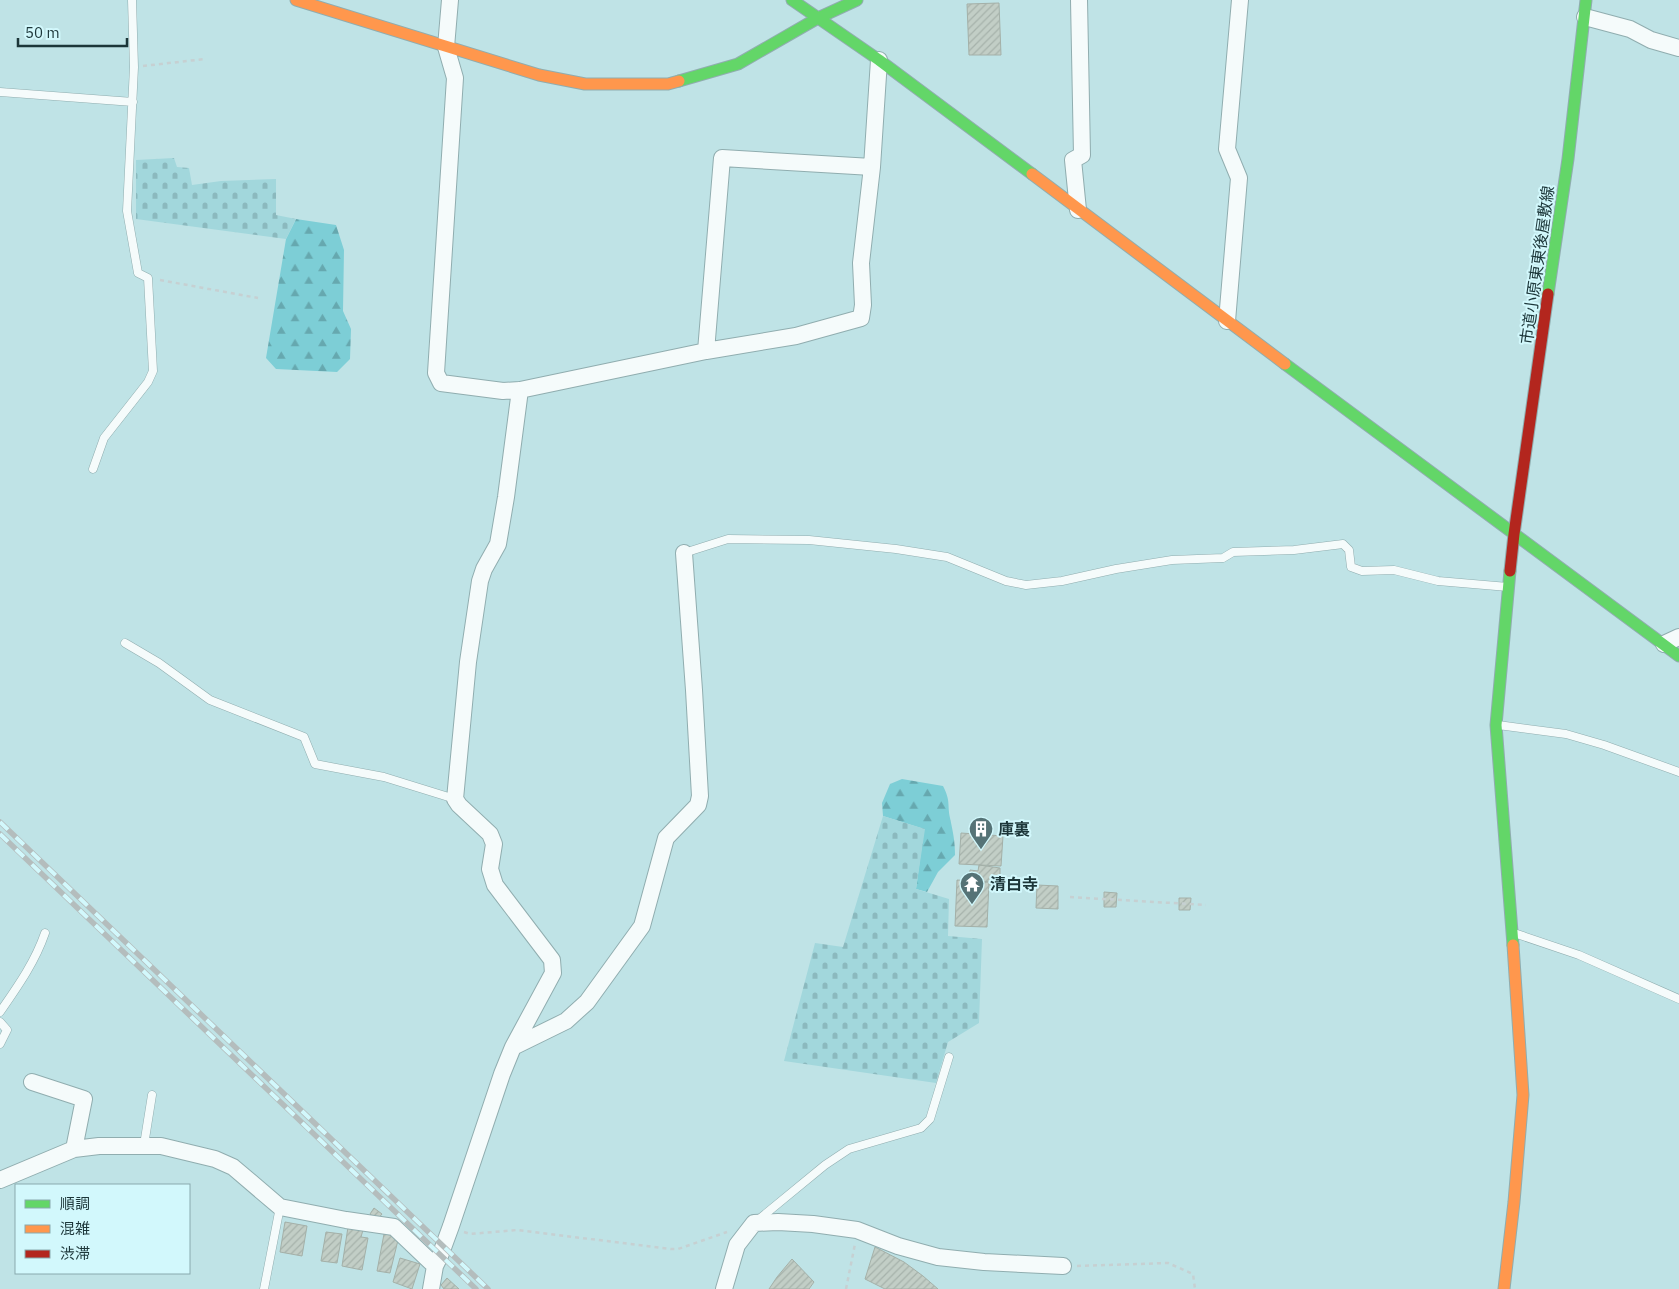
<svg xmlns="http://www.w3.org/2000/svg" width="1679" height="1289" viewBox="0 0 1679 1289" font-family="'IBM Plex Sans','Noto Sans JP',sans-serif">
<defs>
<pattern id="forest-firs" width="22" height="20" patternUnits="userSpaceOnUse" patternTransform="scale(1.25)"><rect width="22" height="20" fill="#7dced6"/><path d="M5 1l3.5 6h-7zM16 11l3.5 6h-7z" fill="#66a8af"/></pattern>
<pattern id="cemetery-stones" width="16" height="16" patternUnits="userSpaceOnUse" patternTransform="scale(1.25)"><rect width="16" height="16" fill="#a2d7dc"/><path d="M2 7V4a2 2 0 0 1 4 0v3zM10 15v-3a2 2 0 0 1 4 0v3z" fill="#8bb9be"/></pattern>
<pattern id="building-hatch" width="6" height="6" patternUnits="userSpaceOnUse" patternTransform="scale(1.25)"><rect width="6" height="6" fill="#c2cec6"/><path d="M-1 1l2-2M0 6l6-6M5 7l2-2" fill="none" stroke="#a6b2ab"/></pattern>
</defs>
<rect width="100%" height="100%" fill="#bfe3e6"/>
<path fill="url(#forest-firs)" d="M296,219L336,225L344,250L343,311L351,329L350,359L337,372L276,369L266,358L286,239Z
M902,779L943,786C951,802 947,803 950,818C953,832 955,841 955,855L938,872L927,892L916,889L924,829L883,816L882,803L890,784Z"/>
<path fill="url(#cemetery-stones)" d="M174,158L177,167L189,168L192,185L221,181L276,179V215L296,219L286,239L136,219V160Z
M883,816L925,829L916,889L949,899L948,936L982,939L979,1023L948,1042L936,1083L784,1061L815,943L843,947Z"/>
<path fill="url(#building-hatch)" stroke="#a4b0a8" d="M999,3L1001,55H969L967,4Z
M961,833L1003,836L1001,866L959,864Z
M979,865L1000,868V881H992V885H989V882L969,881L970,870L978,871Z
M957,880L989,882L987,927L955,926Z
M1037,885L1058,886V909L1036,908Z
M1104,892L1117,893L1116,907H1104Z
M1179,898H1191L1190,910H1179Z
M374,1208L382,1214L377,1220L370,1214Z
M285,1222L307,1226L302,1256L280,1252Z
M348,1227L363,1230L361,1237L368,1238L362,1270L342,1266Z
M326,1232L342,1234L337,1263L321,1261Z
M384,1234L399,1236L390,1273L377,1271Z
M875,1247L904,1262L923,1276L938,1289H885L865,1279Z
M400,1258L420,1264L412,1289L393,1282Z
M792,1259L814,1282L809,1289H769L777,1277Z
M447,1278L459,1289H444L441,1285Z"/>
<g fill="none" stroke-linecap="round" stroke-linejoin="round">
<defs>
<path id="lane" d="M0,92L133,102
M93,469L104,438L148,382L153,371L148,278L138,273L127,211L134,67L132,0
M684,553L728,539L809,540L896,549L947,557L1006,581L1026,585L1062,581L1116,569L1172,560L1223,558L1233,552L1294,550L1343,544L1349,550L1351,567L1362,571L1394,570L1438,581L1508,587
M125,643L159,663L210,700L304,737L315,764L384,777L455,799
M1498,725L1566,734L1604,745L1679,772
M1514,933L1579,955L1679,999
M0,1012C18,986 35,962 45,933
M0,1022L7,1030L0,1044
M144,1145L152,1095
M758,1220L825,1165L849,1149L921,1128L930,1119L949,1057
M264,1289L280,1207"/>
<path id="street" d="M450,0L446,47L455,78L436,373L441,383L503,391L520,390L706,351L796,336L861,318L863,305L861,263L872,167L879,60
M1585,17L1630,29L1651,40L1679,48
M1078,210L1073,160L1082,155L1079,0
M1227,321L1239,178L1227,149L1240,0
M706,351L722,158L872,167
M1664,644L1679,637
M513,1047L566,1021L587,1002L642,926L666,838L698,805L700,796L694,690L684,553
M32,1082L84,1099L74,1149
M0,1180L74,1149L99,1146H161L215,1159L233,1167L280,1207L346,1220L394,1227L435,1266
M431,1289L435,1266L440,1256L451,1226L502,1074L513,1047L553,973L552,960L495,885L490,869L494,844L490,834L459,805L455,799L468,662L480,581L484,569L498,544L506,497L520,390
M724,1289L737,1245L754,1223L778,1222L813,1224L857,1230L898,1246L938,1257L984,1262L1063,1266"/>
<path id="fast" d="M792,0L879,60L1032,174
M679,81L738,64L818,18L857,0
M1548,294L1568,159L1586,0
M1285,364L1679,656
M1510,571L1496,725L1513,945"/>
<path id="slow" d="M296,0L539,75L585,84H668L679,81
M1032,174L1285,364
M1504,1289L1514,1202L1523,1095L1513,945"/>
<path id="jam" d="M1510,571L1514,534L1548,294"/>
</defs>
<use href="#lane" stroke="#90adaf" stroke-width="9"/>
<use href="#street" stroke="#90adaf" stroke-width="18"/>
<use href="#fast" stroke="#90adaf" stroke-width="13"/>
<use href="#slow" stroke="#90adaf" stroke-width="13"/>
<use href="#jam" stroke="#90adaf" stroke-width="13"/>
<path stroke="#c6d0d2" stroke-width="2.5" stroke-dasharray="4 4" stroke-linecap="butt" d="M143,66L205,59
M160,280L258,298
M1070,897L1206,905
M464,1232L470,1234L517,1230L671,1249H678L727,1232
M1077,1266L1168,1263L1193,1274L1195,1289
M846,1289L855,1244"/>
<use href="#lane" stroke="#f5fbfb" stroke-width="8"/>
<use href="#street" stroke="#f5fbfb" stroke-width="16"/>
<use href="#fast" stroke="#63d668" stroke-width="11"/>
<use href="#slow" stroke="#ff974d" stroke-width="11"/>
<use href="#jam" stroke="#b3261e" stroke-width="11"/>
<defs>
<path id="rail" d="M0,822L488,1289
M0,834L476,1289"/>
</defs>
<use href="#rail" stroke="#b4bdbd" stroke-width="5.5"/>
<use href="#rail" stroke="#d2f8fc" stroke-width="4" stroke-dasharray="11" stroke-linecap="butt"/>
</g>
<defs>
<symbol id="building-pin" viewBox="-11 -11 22 30"><path d="M0 17L-7.5 6A9.5 9.5 0 1 1 7.5 6Z" fill="#557376" stroke="#d2f8fc"/><path d="M-4-6H4V6H1V3H-1V6H-4ZM-2.5-4.3h1.7v1.8h-1.7ZM.8-4.3h1.7v1.8H.8ZM-2.5-1h1.7V.8h-1.7ZM.8-1h1.7V.8H.8Z" fill="#fff"/></symbol>
<symbol id="temple-pin" viewBox="-11 -11 22 30"><path d="M0 17L-7.5 6A9.5 9.5 0 1 1 7.5 6Z" fill="#557376" stroke="#d2f8fc"/><path d="M0-6L5-2H3V0L6.5 2.5H4V6H1.5V3h-3V6H-4V2.5H-6.5L-3 0V-2H-5Z" fill="#fff"/></symbol>
</defs>
<g fill-rule="evenodd">
<use href="#building-pin" x="967" y="815" width="28" height="38"/>
<use href="#temple-pin" x="958" y="870" width="28" height="38"/>
</g>
<g text-anchor="middle" stroke-width="4" stroke-linejoin="round" paint-order="stroke">
<g font-size="16" fill="#1c3639" stroke="#d2f8fc">
<text transform="translate(1537 265) rotate(-82)" y="6">市道小原東東後屋敷線</text>
</g>
<g font-size="16" font-weight="bold" fill="#1c3639" stroke="#d2f8fc" text-anchor="start">
<text x="998" y="835">庫裏</text>
<text x="990" y="890">清白寺</text>
</g>
</g>
<rect x="15" y="1184" width="175" height="90" fill="#d2f8fc" stroke="#89aaae"/>
<rect x="25" y="1200" width="25" height="8" fill="#63d668" stroke="#89aaae"/>
<text x="60" y="1209" font-size="15" fill="#1c3639">順調</text>
<rect x="25" y="1225" width="25" height="8" fill="#ff974d" stroke="#89aaae"/>
<text x="60" y="1234" font-size="15" fill="#1c3639">混雑</text>
<rect x="25" y="1250" width="25" height="8" fill="#b3261e" stroke="#89aaae"/>
<text x="60" y="1259" font-size="15" fill="#1c3639">渋滞</text>
<path d="M18 38v8h109v-8" fill="none" stroke="#1c3639" stroke-width="2.5"/>
<text x="25" y="38" font-size="15" fill="#1c3639" stroke="#d2f8fc" stroke-width="4" paint-order="stroke">50 m</text>
</svg>
